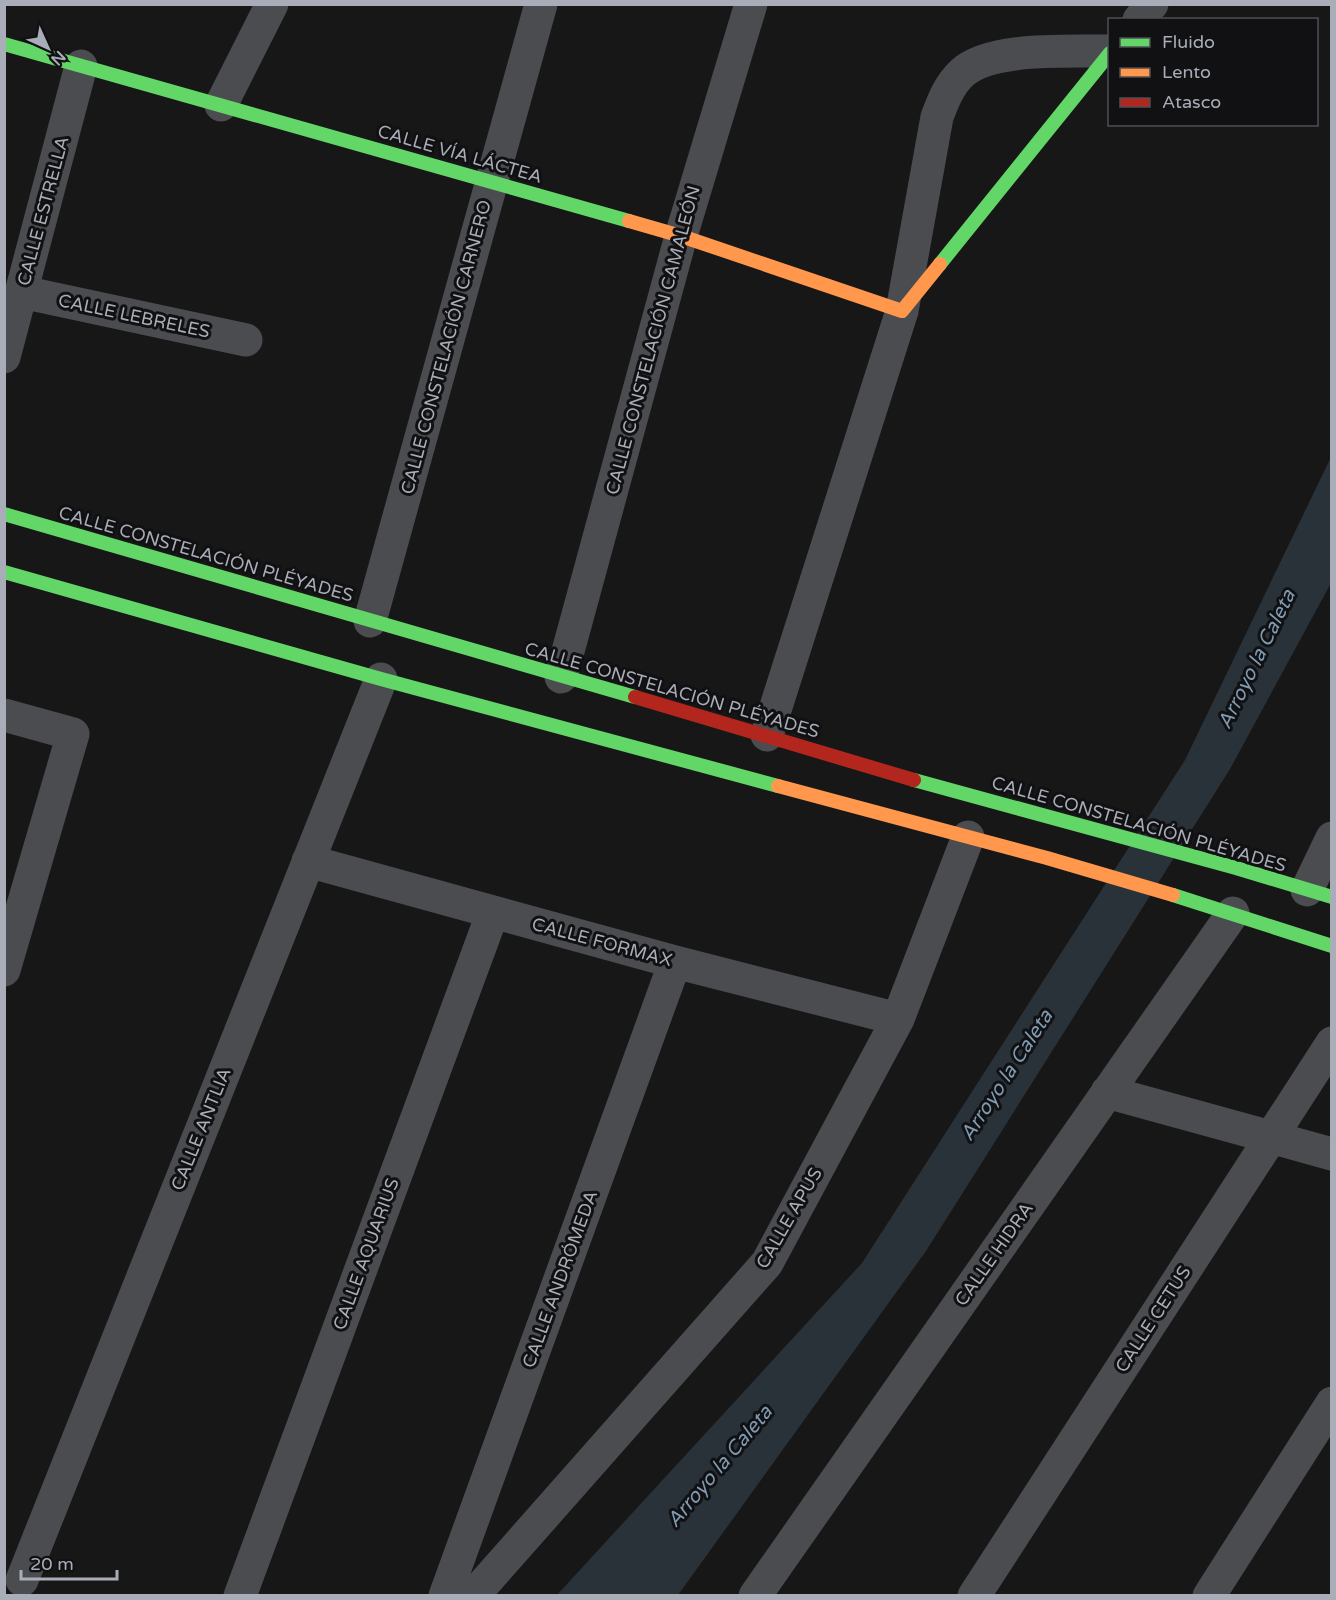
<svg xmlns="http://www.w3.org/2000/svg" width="1336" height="1600" viewBox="0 0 1336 1600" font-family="'Varela Round',sans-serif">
<rect width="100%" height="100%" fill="#171717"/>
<path fill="#2a3239" d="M1331,457V583L1230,769L926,1251L678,1595L556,1596L862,1263L1185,760Z"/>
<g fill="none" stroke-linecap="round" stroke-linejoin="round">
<path stroke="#4b4c50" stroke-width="33" d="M1139,20L1152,4
M221,105L272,4
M22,292L246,340
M4,357L81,66
M370,621L541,4
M561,677L681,236L751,4
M4,715L73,734L4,970
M767,735L902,311L937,117C943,101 949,85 962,73C991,46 1070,52 1110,51
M308,861L675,962L898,1019
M1307,890L1332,838
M1107,1092L1332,1154
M22,1580L381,679
M240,1596L493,912
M445,1596L675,962
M473,1596L767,1263L898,1019L968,837
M755,1596L1233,913
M974,1596L1332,1043
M1209,1596L1332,1403"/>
<path stroke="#63d668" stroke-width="14" d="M4,44L629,221
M940,264L1110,53
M4,514L635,697
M4,572L381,679L778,786
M914,780L1236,868L1332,897
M1173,895L1332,946"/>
<path stroke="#ff974d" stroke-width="14" d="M629,221L681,236L902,311L940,264
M778,786L1047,858L1173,895"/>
<path stroke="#b3261e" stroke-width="14" d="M635,697L914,780"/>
</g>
<g text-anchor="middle" stroke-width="6" stroke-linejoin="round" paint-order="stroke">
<g font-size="18" fill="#a8adb8" stroke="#111113">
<text transform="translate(460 154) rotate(16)" y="6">CALLE VÍA LÁCTEA</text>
<text transform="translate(43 211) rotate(-75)" y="6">CALLE ESTRELLA</text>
<text transform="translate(134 316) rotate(12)" y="6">CALLE LEBRELES</text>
<text transform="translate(653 340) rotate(-75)" y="6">CALLE CONSTELACIÓN CAMALEÓN</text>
<text transform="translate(446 347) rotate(-75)" y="6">CALLE CONSTELACIÓN CARNERO</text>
<text transform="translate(206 554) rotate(16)" y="6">CALLE CONSTELACIÓN PLÉYADES</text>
<text transform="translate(672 690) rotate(16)" y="6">CALLE CONSTELACIÓN PLÉYADES</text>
<text transform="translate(1139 824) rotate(16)" y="6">CALLE CONSTELACIÓN PLÉYADES</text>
<text transform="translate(602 942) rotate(15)" y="6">CALLE FORMAX</text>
<text transform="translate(201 1129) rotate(-68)" y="6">CALLE ANTLIA</text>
<text transform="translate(789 1218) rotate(-60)" y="6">CALLE APUS</text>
<text transform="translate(366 1254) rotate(-70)" y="6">CALLE AQUARIUS</text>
<text transform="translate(994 1254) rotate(-55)" y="6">CALLE HIDRA</text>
<text transform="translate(560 1279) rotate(-70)" y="6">CALLE ANDRÓMEDA</text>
<text transform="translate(1153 1319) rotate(-57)" y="6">CALLE CETUS</text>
</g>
<g font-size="20" font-style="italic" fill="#7f9bb3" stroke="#111113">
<text transform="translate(1256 659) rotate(-64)" y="7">Arroyo la Caleta</text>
<text transform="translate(1006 1075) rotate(-57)" y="7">Arroyo la Caleta</text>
<text transform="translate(719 1466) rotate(-50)" y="7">Arroyo la Caleta</text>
</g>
</g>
<rect width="1336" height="1600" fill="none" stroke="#a8adb8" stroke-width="12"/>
<rect x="1108" y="18" width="210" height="108" fill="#111113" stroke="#4d4f55" stroke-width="1.5"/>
<rect x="1120" y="38" width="30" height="9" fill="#63d668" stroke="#4d4f55" stroke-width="1.5"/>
<text x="1162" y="48" font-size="18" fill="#a8adb8">Fluido</text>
<rect x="1120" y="68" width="30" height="9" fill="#ff974d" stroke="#4d4f55" stroke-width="1.5"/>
<text x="1162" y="78" font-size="18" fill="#a8adb8">Lento</text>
<rect x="1120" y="98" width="30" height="9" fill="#b3261e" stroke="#4d4f55" stroke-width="1.5"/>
<text x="1162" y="108" font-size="18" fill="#a8adb8">Atasco</text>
<g transform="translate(48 48) rotate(135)" stroke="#111113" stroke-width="4.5" paint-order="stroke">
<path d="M0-4.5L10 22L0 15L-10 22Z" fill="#a8adb8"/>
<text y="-9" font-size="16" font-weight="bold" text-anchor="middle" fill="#a8adb8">N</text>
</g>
<path d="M21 1570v9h96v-9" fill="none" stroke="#a8adb8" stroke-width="3"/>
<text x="30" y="1570" font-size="18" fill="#a8adb8" stroke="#111113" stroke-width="4.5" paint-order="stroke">20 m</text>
</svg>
